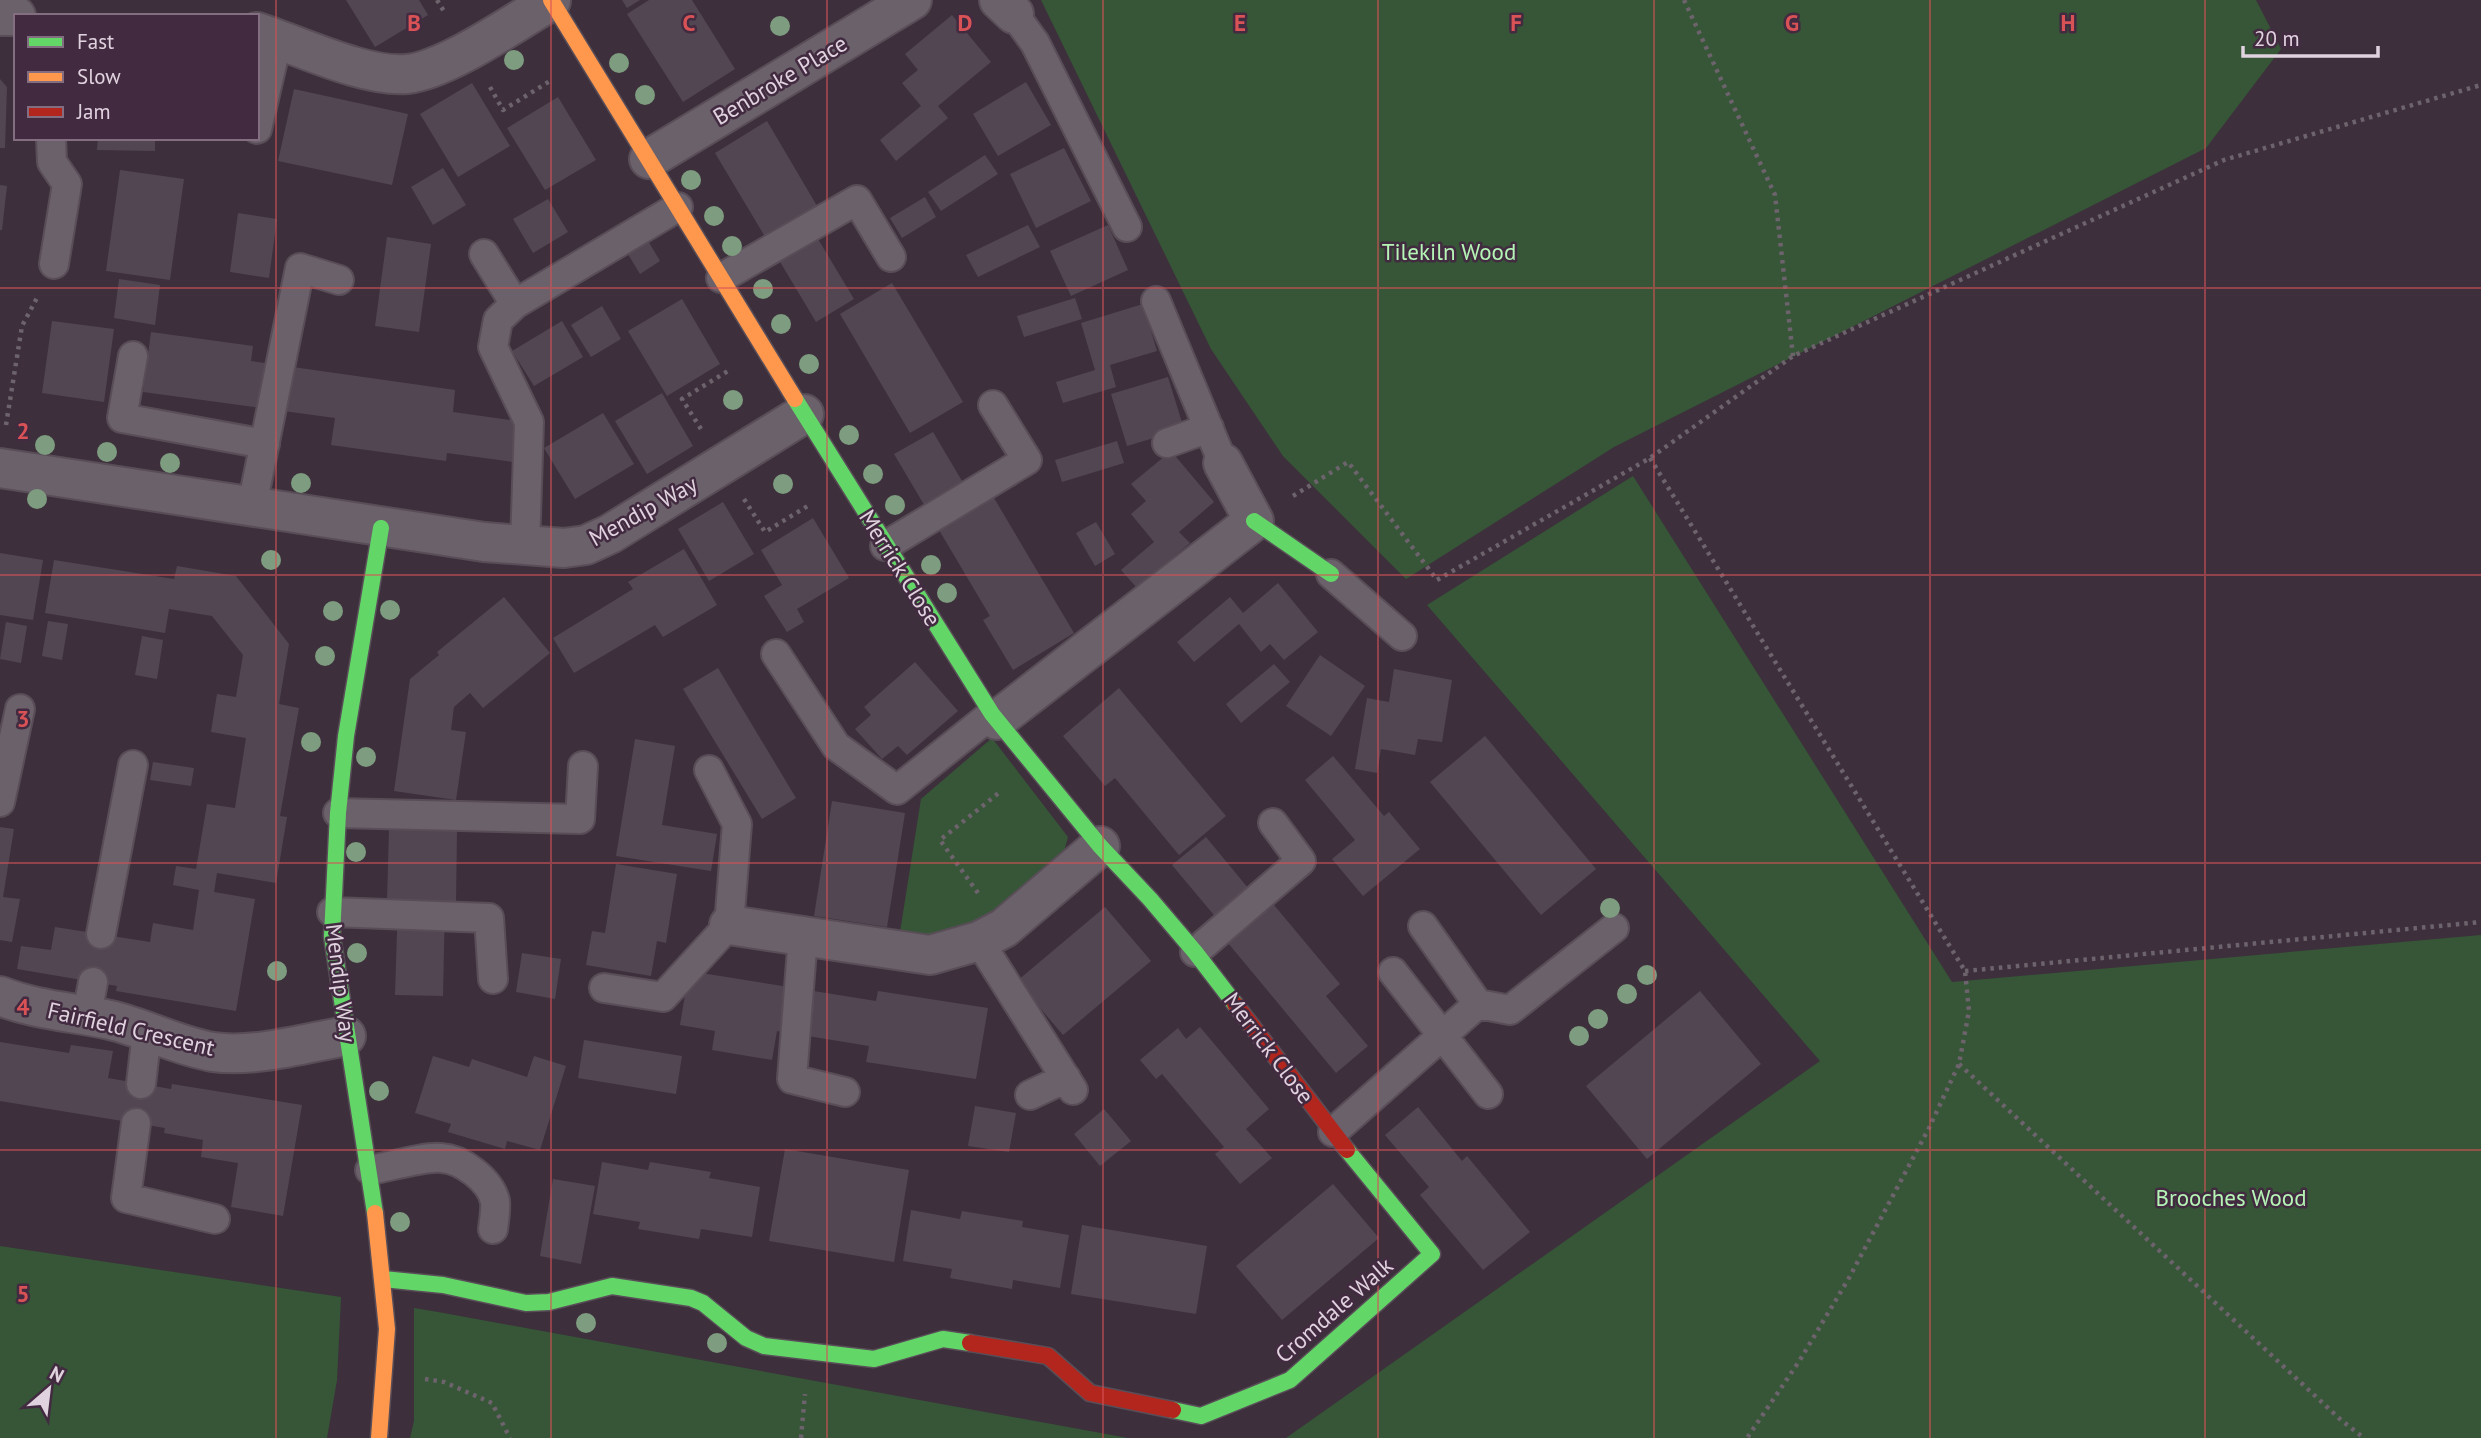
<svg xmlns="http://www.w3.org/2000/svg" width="2481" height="1438" viewBox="0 0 2481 1438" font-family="'PT Sans',sans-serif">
<rect width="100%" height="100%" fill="#3d303c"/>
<path fill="#365637" d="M1041,0H2256L2281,49L2206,148L1614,447L1406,579L1283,456L1211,349Z
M1633,476L1952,982L2481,935V1438H1286L1820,1061L1427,605Z
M992,738L1068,837L1061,863L947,942L900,932L921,799Z
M0,1246L341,1297L337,1380L327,1438H0Z
M414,1308L438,1312L1128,1438H410L414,1421Z"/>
<path fill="#534653" d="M346,0H419L428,15L375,47Z
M622,0H640L627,8Z
M649,0H692L735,69L683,102L627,14Z
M952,15L991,62L938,106L948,118L896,161L880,140L921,106L902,83L918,70L905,54Z
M0,79L7,87L5,148H0Z
M1026,82L1051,125L998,156L973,114Z
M472,83L510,146L458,177L420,114Z
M294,89L408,114L392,185L278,161Z
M558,97L596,160L545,190L507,128Z
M767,121L820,211L806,219L854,299L816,322L715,153Z
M98,138H155V151L97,150Z
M1064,148L1091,201L1036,228L1010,174Z
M985,155L998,174L941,211L928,192Z
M443,168L466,205L433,225L411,187Z
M120,170L184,179L170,280L106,271Z
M0,185L7,186L2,230H0Z
M925,197L936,217L902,238L890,218Z
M548,199L568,232L533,253L513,219Z
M238,213L277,219L269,278L230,272Z
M1028,225L1040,247L978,277L966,255Z
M1108,225L1128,270L1071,296L1050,251Z
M387,237L431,244L419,332L375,326Z
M647,239L660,261L640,274L626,251Z
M119,279L160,285L155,325L114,318Z
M892,283L963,402L910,433L840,314Z
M1075,298L1082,319L1024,337L1017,316Z
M682,299L720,364L667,396L628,331Z
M1143,304L1157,351L1110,365L1116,387L1063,403L1056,382L1095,370L1081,323Z
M602,306L621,339L591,357L571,325Z
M52,321L114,329L104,402L42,393Z
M562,321L583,357L534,386L512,351Z
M151,332L253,346L251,361L455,390L453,412L518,421L513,462L447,453L446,461L331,445L335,418L143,392Z
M1168,377L1184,429L1127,446L1111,394Z
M662,393L693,446L647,474L615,421Z
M603,413L634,464L575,499L544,448Z
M933,432L978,508L994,498L1074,633L1013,670L983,620L990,616L894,454Z
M1117,441L1124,463L1062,482L1055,460Z
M1171,451L1214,502L1179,532L1190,543L1137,588L1121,570L1154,542L1131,514L1146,501L1131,484Z
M723,502L754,554L709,581L678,529Z
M813,518L849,578L797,609L804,622L787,632L764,596L782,585L761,550Z
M1096,522L1115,554L1095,566L1076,533Z
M684,549L717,605L663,637L655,625L574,673L553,638L633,589L628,582Z
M0,553L43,560L33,620L0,615Z
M54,560L174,579L177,566L236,576L289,644L279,704L299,708L280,816L287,817L276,883L217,873L214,892L255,899L236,1011L116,991L117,986L17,969L21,946L51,950L55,927L150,942L153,923L193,930L199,890L173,885L176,866L196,869L207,804L235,808L246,738L211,732L217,694L236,697L243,655L212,616L169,609L165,633L45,613Z
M1278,583L1318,632L1284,660L1270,644L1261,652L1239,624L1194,662L1177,642L1230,597L1243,613Z
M504,597L550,653L483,708L470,693L454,707L451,730L466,732L456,800L394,791L410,679L439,655L437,652Z
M48,621L68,624L62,660L42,656Z
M6,622L27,626L21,663L0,659Z
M142,636L163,640L157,679L135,675Z
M1320,655L1365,686L1331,736L1286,706Z
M915,662L958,711L907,755L898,746L882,759L855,729L871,715L864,707Z
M1274,664L1290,682L1241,723L1226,704Z
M718,668L796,798L762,819L683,689Z
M1394,669L1452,680L1442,742L1418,739L1415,755L1381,749L1377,773L1355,769L1367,698L1389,702Z
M1119,688L1226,816L1179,855L1115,778L1105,786L1063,736Z
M1485,736L1596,869L1541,915L1430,782Z
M635,739L675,746L662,825L717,834L711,871L616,856Z
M1333,756L1384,816L1389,812L1420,849L1363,896L1332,859L1355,840L1305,780Z
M153,762L194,768L191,786L150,780Z
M832,801L905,813L887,927L814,916Z
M0,827L14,829L3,897L20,899L12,942L0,940Z
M389,828L457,830L456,902H445L443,996L395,995L398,901H387Z
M1206,837L1267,911L1274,905L1340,984L1326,996L1368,1046L1336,1073L1228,943L1234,939L1172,865Z
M616,864L677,874L666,943L657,941L651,976L586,965L592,931L605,933Z
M1105,907L1151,961L1063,1035L1017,981Z
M522,953L561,959L555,999L516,992Z
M689,971L876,1001L878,991L988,1008L976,1079L866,1062L869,1046L777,1031L772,1060L712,1050L715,1031L680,1025Z
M1700,991L1761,1064L1647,1159L1586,1086Z
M1200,1027L1269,1109L1246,1129L1272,1158L1240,1184L1215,1154L1224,1147L1162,1074L1156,1079L1140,1060L1178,1028L1186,1039Z
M584,1040L682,1056L676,1094L578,1078Z
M0,1042L69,1053L71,1045L113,1051L108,1078L171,1089L172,1084L302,1105L283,1216L231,1207L238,1163L201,1157L203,1140L164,1133L165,1128L0,1101Z
M433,1056L469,1067L472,1059L527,1077L534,1056L566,1066L540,1150L507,1141L505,1149L448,1132L451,1124L415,1113Z
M975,1106L1016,1113L1009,1152L968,1146Z
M1418,1107L1462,1161L1467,1156L1530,1232L1483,1270L1420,1195L1429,1187L1385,1135Z
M1104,1109L1131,1141L1100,1166L1074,1134Z
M785,1149L909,1170L894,1262L769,1241Z
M602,1162L648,1170L650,1162L711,1172L709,1178L760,1187L752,1237L701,1229L699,1239L638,1229L640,1222L593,1214Z
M553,1179L595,1186L581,1264L540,1256Z
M1333,1184L1379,1238L1282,1320L1236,1266Z
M911,1210L960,1219L962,1211L1023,1221L1022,1227L1069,1235L1060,1288L1013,1280L1012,1289L950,1278L952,1269L903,1261Z
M1082,1225L1207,1246L1196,1314L1071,1294Z"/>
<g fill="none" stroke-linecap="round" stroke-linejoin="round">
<defs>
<path id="lane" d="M1014,14L1035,43L1127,227
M257,129L278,38
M51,138L52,162L67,184L54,264
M484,254L515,304
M721,278L857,200L891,257
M1156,301L1223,463
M133,356L122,418L265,444
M1167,443L1209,428
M252,506L300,268L339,280
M525,546L529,422L493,347L498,320L515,304L678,207
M885,546L1027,460L993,405
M1331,574L1402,636
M776,654L836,746L897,790L992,714
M0,802L20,709
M338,813L580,819L583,766
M332,912L489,918L493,979
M1423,926L1478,1004L1510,1010L1614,928
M101,934L133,765
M803,936L792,1079L845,1092
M979,941L1073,1090
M1195,952L1301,861L1273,823
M1393,972L1488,1094
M604,988L663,997L729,925L737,824L709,770
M87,1015L93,982
M141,1084L147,1032
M1030,1095L1066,1078
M136,1123L126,1198L215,1219
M1333,1132L1478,1004
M370,1170C387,1167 427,1156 441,1158C462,1159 490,1180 495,1201C496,1210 494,1220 493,1229"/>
<path id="street" d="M999,0L1014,14
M0,16H16
M257,32C298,45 365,78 407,74C447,70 515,22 551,1
M649,159L912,0
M0,468L484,542L564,548L586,545L610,534L804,414
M997,720L1254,521L1223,463
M729,925L930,955L979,941L1004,928L1100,846
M0,996C35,1010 73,1012 110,1020C145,1028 177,1046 213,1052C254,1058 306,1043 346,1036"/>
<path id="fast" d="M795,399L992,714L1100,846L1150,899L1195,952L1235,1004
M1254,521L1331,574
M375,1213L332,936L338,813L346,736L381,528
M383,1279L443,1285L526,1303L549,1302L612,1286L691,1298L703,1303L746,1338L764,1346L874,1359L943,1339L970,1343
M1173,1410L1201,1416L1290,1380L1432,1254L1347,1150"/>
<path id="slow" d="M551,0L795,399
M375,1213L387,1329L379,1438"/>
<path id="jam" d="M1235,1004L1347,1150
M970,1343L1048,1356L1090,1393L1173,1410"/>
</defs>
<use href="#lane" stroke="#594e58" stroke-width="32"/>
<use href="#street" stroke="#594e58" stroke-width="42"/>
<use href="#fast" stroke="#594e58" stroke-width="19"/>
<use href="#slow" stroke="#594e58" stroke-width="19"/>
<use href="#jam" stroke="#594e58" stroke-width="19"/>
<path stroke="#6d636c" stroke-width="4.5" stroke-dasharray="3.5 5" stroke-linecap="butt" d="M437,0L445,13
M1684,0L1775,195L1793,356
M490,87L503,110L550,81
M6,425L22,326L38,296
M701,429L682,399L728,371
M1650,458L1965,971L1969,1011L1959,1064L1929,1128L1849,1278L1800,1360L1747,1438
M1293,496L1348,462L1437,580L1650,458L1793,356L2224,160L2481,85
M744,499L765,532L811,504
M978,893L940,840L1000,792
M1965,971L2481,922
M1959,1064L2341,1420L2364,1438
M425,1379L444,1382L492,1403L510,1438
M801,1438L805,1394"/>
<use href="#lane" stroke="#6b616a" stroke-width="28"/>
<use href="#street" stroke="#6b616a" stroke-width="38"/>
<use href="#fast" stroke="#63d668" stroke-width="16"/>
<use href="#slow" stroke="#ff974d" stroke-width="16"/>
<use href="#jam" stroke="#b3261e" stroke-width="16"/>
</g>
<g fill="#7e9c7f">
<circle cx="780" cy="26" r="10"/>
<circle cx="514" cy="60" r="10"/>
<circle cx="619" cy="63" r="10"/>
<circle cx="645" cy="95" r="10"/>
<circle cx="691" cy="180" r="10"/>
<circle cx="714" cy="216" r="10"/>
<circle cx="732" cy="246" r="10"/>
<circle cx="763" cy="289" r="10"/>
<circle cx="781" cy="324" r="10"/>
<circle cx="809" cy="364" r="10"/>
<circle cx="733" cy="400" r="10"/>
<circle cx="849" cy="435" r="10"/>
<circle cx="45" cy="445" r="10"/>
<circle cx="107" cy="452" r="10"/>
<circle cx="170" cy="463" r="10"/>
<circle cx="873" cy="474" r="10"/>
<circle cx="301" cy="483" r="10"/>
<circle cx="783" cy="484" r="10"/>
<circle cx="37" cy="499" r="10"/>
<circle cx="895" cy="505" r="10"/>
<circle cx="271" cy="560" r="10"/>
<circle cx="931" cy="565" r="10"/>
<circle cx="947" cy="593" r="10"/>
<circle cx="390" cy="610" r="10"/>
<circle cx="333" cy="611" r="10"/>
<circle cx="325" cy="656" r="10"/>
<circle cx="311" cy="742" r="10"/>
<circle cx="366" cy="757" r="10"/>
<circle cx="356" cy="852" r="10"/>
<circle cx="1610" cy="908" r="10"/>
<circle cx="357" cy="953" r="10"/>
<circle cx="277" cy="971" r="10"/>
<circle cx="1647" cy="975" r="10"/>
<circle cx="1627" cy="994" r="10"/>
<circle cx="1598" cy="1019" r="10"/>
<circle cx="1579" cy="1036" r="10"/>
<circle cx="379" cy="1091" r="10"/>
<circle cx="400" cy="1222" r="10"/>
<circle cx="586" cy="1323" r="10"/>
<circle cx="717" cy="1343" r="10"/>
</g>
<path fill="none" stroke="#d95256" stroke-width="2" stroke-opacity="0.55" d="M276,0V1438M551,0V1438M827,0V1438M1103,0V1438M1378,0V1438M1654,0V1438M1930,0V1438M2205,0V1438M0,288H2481M0,575H2481M0,863H2481M0,1150H2481"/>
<g text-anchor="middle" stroke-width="5" stroke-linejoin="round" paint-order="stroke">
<g font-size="23" fill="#e1d2df" stroke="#422b40">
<text transform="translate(780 80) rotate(-31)" y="8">Benbroke Place</text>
<text transform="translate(643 511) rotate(-29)" y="8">Mendip Way</text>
<text transform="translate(900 568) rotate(58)" y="8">Merrick Close</text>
<text transform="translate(341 983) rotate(83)" y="8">Mendip Way</text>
<text transform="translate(131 1029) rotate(13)" y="8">Fairfield Crescent</text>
<text transform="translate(1269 1048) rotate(53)" y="8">Merrick Close</text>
<text transform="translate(1334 1310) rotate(-41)" y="8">Cromdale Walk</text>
</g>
<g font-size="23" fill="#b4f5b5" stroke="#422b40">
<text x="1449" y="260">Tilekiln Wood</text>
<text x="2231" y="1206">Brooches Wood</text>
</g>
</g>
<g font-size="23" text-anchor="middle" font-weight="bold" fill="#d95256" stroke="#422b40" stroke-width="5" stroke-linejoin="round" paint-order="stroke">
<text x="414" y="31">B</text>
<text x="689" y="31">C</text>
<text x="965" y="31">D</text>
<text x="1240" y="31">E</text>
<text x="1516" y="31">F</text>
<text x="1792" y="31">G</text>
<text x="2068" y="31">H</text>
<text x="23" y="439">2</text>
<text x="23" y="727">3</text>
<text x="23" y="1015">4</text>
<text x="23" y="1302">5</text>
</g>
<rect x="14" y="14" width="245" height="126" fill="#422b40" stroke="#826e80" stroke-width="2"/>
<rect x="28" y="37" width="35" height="10" fill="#63d668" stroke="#826e80" stroke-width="2"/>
<text x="77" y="49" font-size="21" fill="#e1d2df">Fast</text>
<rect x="28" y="72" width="35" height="10" fill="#ff974d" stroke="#826e80" stroke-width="2"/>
<text x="77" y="84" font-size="21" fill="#e1d2df">Slow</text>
<rect x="28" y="107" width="35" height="10" fill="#b3261e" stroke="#826e80" stroke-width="2"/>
<text x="77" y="119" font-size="21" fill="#e1d2df">Jam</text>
<g transform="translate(49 1389) rotate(28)" stroke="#422b40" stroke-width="5" paint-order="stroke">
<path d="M0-5L12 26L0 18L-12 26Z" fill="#e1d2df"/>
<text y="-10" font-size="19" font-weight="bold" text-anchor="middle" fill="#e1d2df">N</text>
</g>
<path d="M2243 46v10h135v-10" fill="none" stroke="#e1d2df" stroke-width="3.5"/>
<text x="2254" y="46" font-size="21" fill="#e1d2df" stroke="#422b40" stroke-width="5" paint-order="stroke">20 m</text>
</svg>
